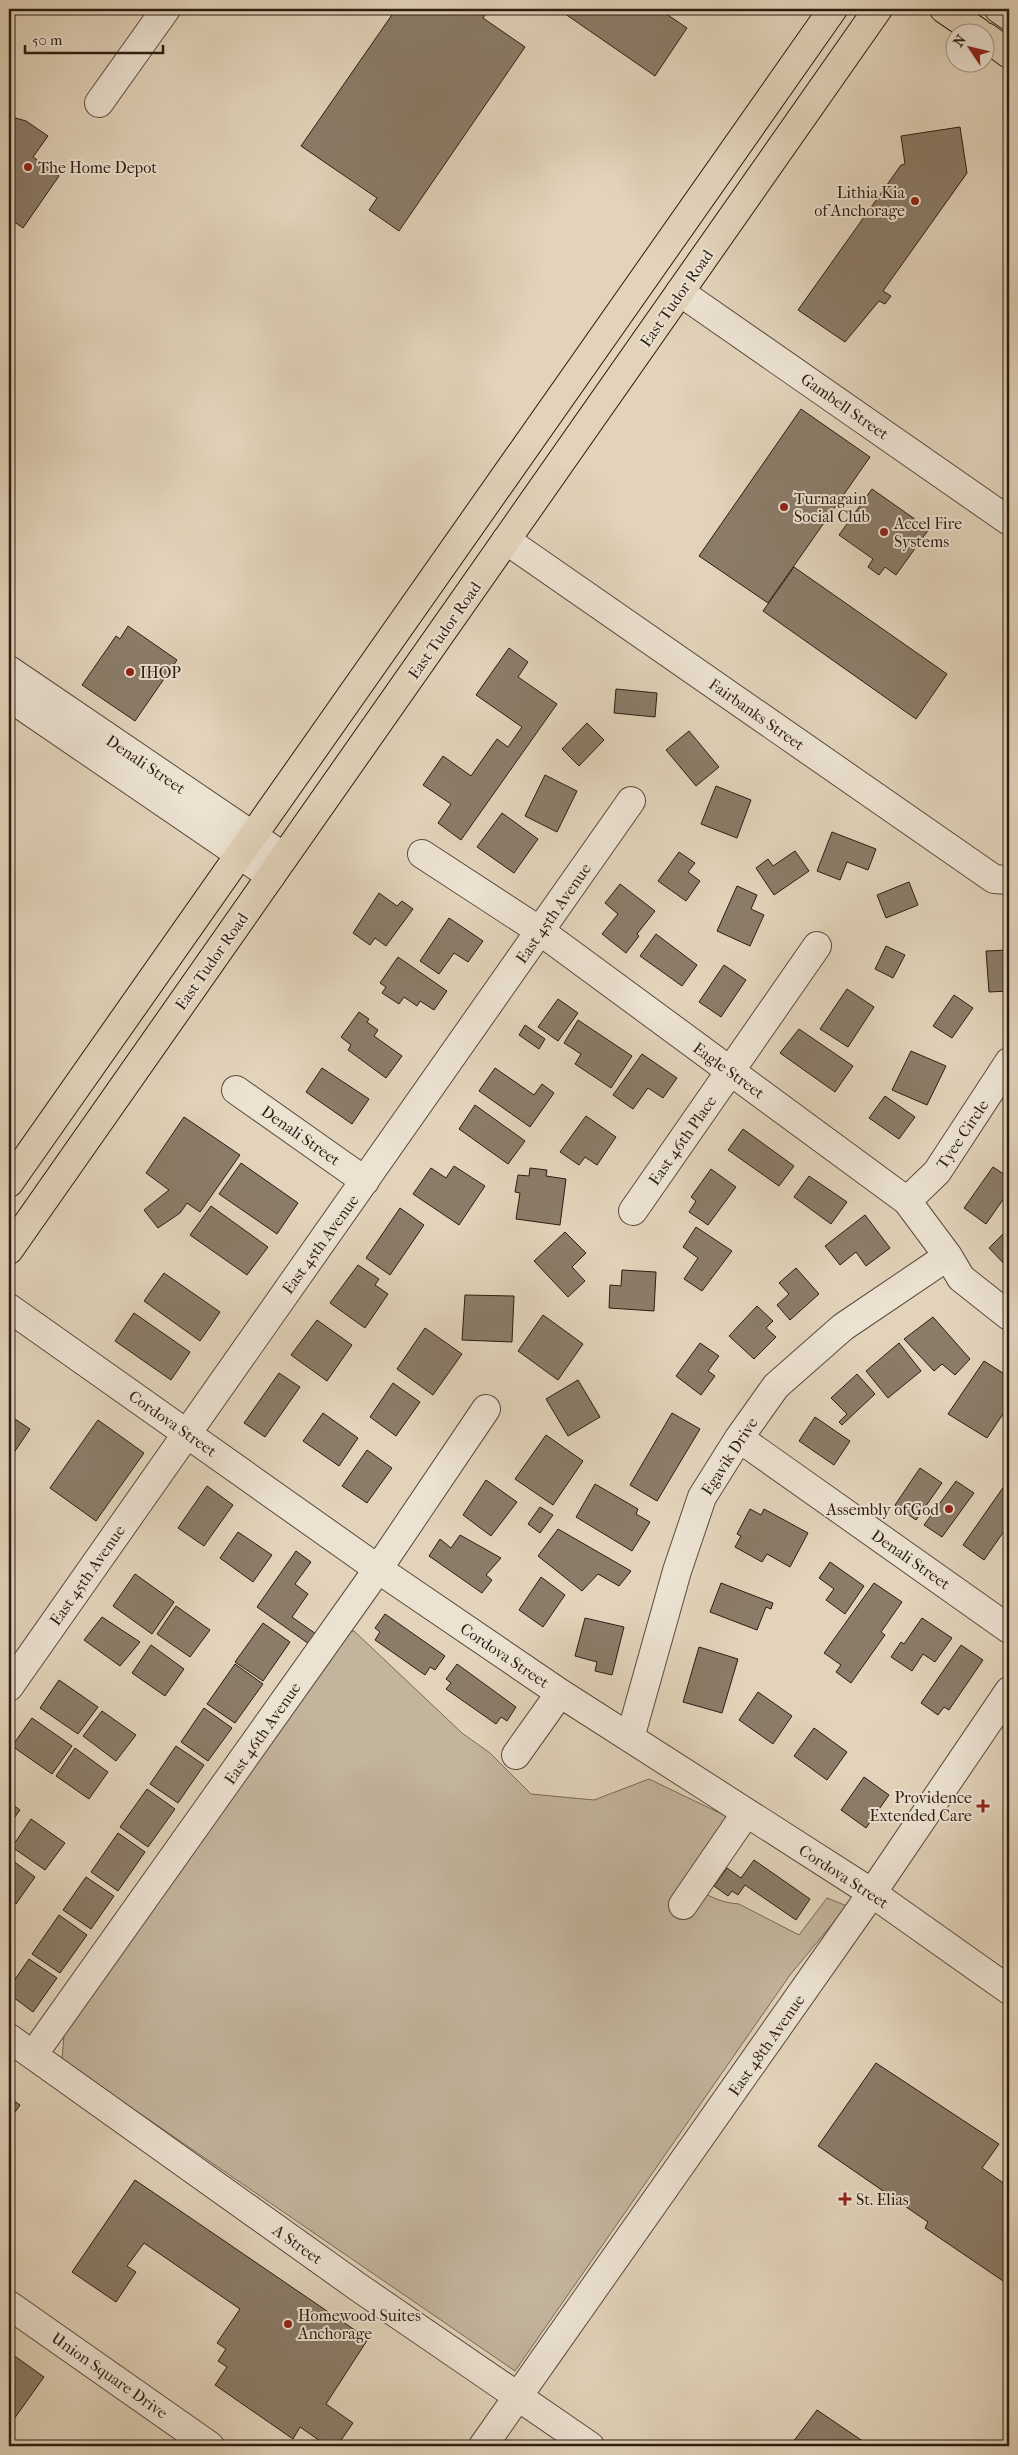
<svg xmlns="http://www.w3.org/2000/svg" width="1018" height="2455" viewBox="0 0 1018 2455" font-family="'IM FELL French Canon',serif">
<rect width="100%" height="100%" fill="#e2d3ba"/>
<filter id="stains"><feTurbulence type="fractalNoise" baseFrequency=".004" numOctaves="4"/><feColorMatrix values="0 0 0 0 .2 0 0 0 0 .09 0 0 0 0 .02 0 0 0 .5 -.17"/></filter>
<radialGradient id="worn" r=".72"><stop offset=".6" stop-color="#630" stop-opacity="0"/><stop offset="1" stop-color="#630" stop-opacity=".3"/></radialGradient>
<path fill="#c3b49d" stroke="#786858" d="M345,1631H354L462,1733L490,1753L531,1794L594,1800L649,1779L728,1817L686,1883C703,1893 719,1903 739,1904L799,1935L827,1898L847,1906L790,1975L515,2371L62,2060L64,2035Z"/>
<path fill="#8b7c69" stroke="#2c1d12" d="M396,9H489L483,18L525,47L399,231L369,210L377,198L301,146Z
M558,9H659L687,28L655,76Z
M9,116L26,121L48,136L33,157L59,176L23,228L9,218Z
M960,127L967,173L883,291L891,296L885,304L879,301L845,342L798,310L901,165L905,164L901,136Z
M801,409L870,457L768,603L699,556Z
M872,489L929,529L896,575L885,567L879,575L868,567L873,559L839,535Z
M794,567L947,674L916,719L763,611Z
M128,626L177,660L135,721L82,685L116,636L120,639Z
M509,648L528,662L518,677L557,704L461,840L438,823L451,804L423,785L443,756L471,776L497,739L508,747L522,727L476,695Z
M616,689L657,693L655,717L614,713Z
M587,723L604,740L579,766L562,749Z
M689,731L719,767L696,786L666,750Z
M545,775L577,791L557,832L525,816Z
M716,786L751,800L737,838L701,824Z
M502,813L538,839L514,873L477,847Z
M832,832L876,849L868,870L847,862L840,880L817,871Z
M795,851L809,871L774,895L756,868L768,859L773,866Z
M679,852L695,863L688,872L700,881L686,901L658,881Z
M909,882L918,905L886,918L877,895Z
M620,884L655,911L637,934L639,936L626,953L602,934L618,914L605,903Z
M737,886L757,895L751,909L764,915L750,946L717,931Z
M379,893L397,906L402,901L413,909L386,946L375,938L370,945L353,933Z
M449,918L483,941L468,962L454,953L439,974L420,961Z
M656,934L697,965L682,986L640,956Z
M886,946L905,955L893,978L875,969Z
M1009,950V991L989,992L986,951Z
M398,957L447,991L434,1010L420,1001L417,1006L404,997L399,1004L382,993L386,987L380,983Z
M724,965L746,980L721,1017L699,1002Z
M847,989L874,1007L848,1047L820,1029Z
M954,995L973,1008L952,1038L933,1026Z
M558,999L578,1013L558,1041L538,1027Z
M359,1012L369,1019L367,1022L378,1030L374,1036L402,1056L386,1078L348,1050L351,1045L341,1037Z
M578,1020L632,1056L611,1088L575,1064L581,1054L564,1043Z
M525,1025L545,1039L539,1049L519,1035Z
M799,1029L853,1066L835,1092L780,1053Z
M911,1051L946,1066L927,1105L892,1090Z
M642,1054L677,1078L663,1098L648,1088L633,1109L613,1095Z
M322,1068L369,1099L352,1124L306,1092Z
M495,1068L534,1095L542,1084L554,1093L530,1127L479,1091Z
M885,1096L915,1117L899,1139L869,1118Z
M475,1105L525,1141L508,1164L459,1129Z
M586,1116L616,1137L597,1165L585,1157L579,1165L560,1152Z
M184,1117L240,1155L200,1212L187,1203L180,1213L158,1228L144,1210L169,1190L146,1173Z
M743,1129L794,1166L779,1186L728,1150Z
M241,1163L298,1203L277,1234L219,1194Z
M454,1166L485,1186L459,1225L413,1194L431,1168L446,1178Z
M993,1167L1008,1177L1009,1175V1191L986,1224L964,1208Z
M530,1168L547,1170L546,1176L566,1179L560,1225L516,1219L520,1193L515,1192L518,1175L529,1176Z
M711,1169L736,1187L708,1225L689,1212L696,1201L691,1197Z
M809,1176L847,1202L831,1224L794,1197Z
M211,1206L268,1247L247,1275L190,1235Z
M400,1208L424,1225L390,1275L366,1258Z
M865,1215L890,1248L866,1266L856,1252L840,1265L825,1246Z
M696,1227L732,1251L702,1291L684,1279L698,1258L683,1247Z
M1008,1229L1009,1230V1269L989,1248Z
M565,1232L586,1253L572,1267L585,1281L568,1297L534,1261Z
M358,1265L379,1279L375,1285L388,1294L365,1328L330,1303Z
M796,1268L819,1294L790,1320L777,1305L789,1294L779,1283Z
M622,1270L656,1272L654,1311L609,1308L610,1285L621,1286Z
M164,1273L220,1312L200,1341L144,1301Z
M465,1295L514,1296L512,1342L462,1340Z
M757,1306L773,1321L766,1328L776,1337L754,1359L729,1336Z
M134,1313L190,1352L171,1380L115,1341Z
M543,1315L583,1344L558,1380L518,1351Z
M933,1317L970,1359L955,1375L942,1364L934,1371L904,1339Z
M317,1320L352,1345L327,1381L291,1355Z
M425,1328L462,1354L433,1395L397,1369Z
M700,1343L719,1356L708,1371L715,1376L701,1395L676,1376Z
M899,1343L921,1371L888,1398L866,1371Z
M984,1361L1009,1377V1405L987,1438L948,1414Z
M279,1373L300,1387L265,1437L244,1423Z
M857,1374L875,1394L842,1425L839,1422L847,1414L831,1398Z
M578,1380L600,1417L568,1436L546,1399Z
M393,1383L420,1402L396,1436L370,1417Z
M323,1413L358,1438L339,1466L303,1441Z
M672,1413L700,1429L657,1501L630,1485Z
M9,1415L30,1429L9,1460Z
M815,1417L850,1441L834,1465L799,1441Z
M98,1420L144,1453L96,1521L50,1488Z
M546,1435L583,1461L553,1505L515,1479Z
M367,1450L392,1468L367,1503L342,1486Z
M920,1468L942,1483L916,1520L895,1505Z
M1009,1479V1524L984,1560L963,1545Z
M486,1480L517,1502L491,1536L463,1515Z
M956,1481L974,1493L942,1537L924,1525Z
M595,1484L638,1509L636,1514L650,1522L632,1551L576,1517Z
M207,1486L233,1505L204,1546L178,1528Z
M540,1507L553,1515L540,1533L528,1524Z
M750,1509L761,1515L764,1509L808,1533L790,1567L767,1554L762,1562L735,1547L741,1536L737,1534Z
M558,1529L631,1571L619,1586L598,1574L582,1591L538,1556Z
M238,1532L272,1555L253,1582L220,1558Z
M460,1535L501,1558L486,1575L492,1580L482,1593L429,1556L440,1539L451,1548Z
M296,1551L311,1562L295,1584L308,1594L292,1617L316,1634L309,1644L257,1607Z
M830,1562L864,1586L845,1614L826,1600L834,1589L819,1578Z
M135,1574L174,1602L152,1634L113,1606Z
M541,1577L565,1595L543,1627L519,1610Z
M721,1583L773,1603L771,1609L766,1607L757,1630L710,1612Z
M874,1583L902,1602L881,1632L885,1635L851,1683L836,1672L841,1665L824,1653Z
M176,1606L210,1630L190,1657L157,1634Z
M385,1614L445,1656L435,1670L430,1667L425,1675L375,1640L380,1632L375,1628Z
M102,1617L140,1642L120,1666L84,1640Z
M585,1618L624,1627L612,1675L595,1671L597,1662L575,1656Z
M922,1618L952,1638L935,1662L923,1654L912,1671L891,1657L901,1642L904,1644Z
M263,1623L290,1642L263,1681L235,1662Z
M151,1645L184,1669L165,1696L132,1673Z
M961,1645L983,1660L949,1710L944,1707L938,1715L921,1703Z
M699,1647L738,1659L722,1713L683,1702Z
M235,1664L263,1684L235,1723L207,1704Z
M457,1664L516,1707L507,1721L501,1717L496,1724L446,1689L451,1683L446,1679Z
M59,1680L98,1707L78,1734L40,1708Z
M758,1692L792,1716L773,1744L739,1720Z
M204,1708L232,1728L208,1761L181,1742Z
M102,1711L136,1735L116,1761L83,1736Z
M32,1718L72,1746L52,1774L12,1746Z
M814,1728L847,1752L827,1780L794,1756Z
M176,1746L204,1765L178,1803L150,1784Z
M75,1748L108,1772L89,1799L56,1776Z
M864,1777L889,1795L866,1828L841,1810Z
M147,1789L175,1809L148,1847L120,1827Z
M9,1802L20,1810L9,1825Z
M31,1819L65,1843L45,1870L12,1847Z
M118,1833L145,1852L118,1891L91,1872Z
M9,1858L35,1877L16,1904L9,1899Z
M754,1860L810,1899L796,1920L745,1885L738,1895L732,1891L728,1896L714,1886L727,1868L741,1878Z
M86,1877L114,1896L91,1929L63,1910Z
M59,1915L87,1935L60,1973L32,1954Z
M29,1959L57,1978L33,2012L9,1994V1988Z
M876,2063L999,2144L982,2168L1009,2187V2285L925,2228L928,2222L818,2146Z
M9,2090L15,2094L13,2100L20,2105L9,2121Z
M135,2180L368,2339L326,2404L353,2423L337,2446L326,2440L323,2443L300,2427L293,2439L215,2385L227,2367L218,2361L226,2349L217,2343L240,2309L144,2243L127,2266L136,2272L116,2302L72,2272Z
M9,2352L44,2377L9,2426Z
M817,2410L870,2446H790Z"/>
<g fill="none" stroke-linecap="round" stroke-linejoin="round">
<defs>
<path id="minor" d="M99,103L166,9
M680,292L1009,521
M506,540L994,879L1009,880
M9,670L284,857
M9,697L271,876
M422,854L540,931L907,1201L948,1256L961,1278L1009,1316
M236,1090L365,1181
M907,1201L937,1172L1009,1062
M633,1211L817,946
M9,1308L378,1569L560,1693L872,1893L1009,1990
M739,1438L1009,1629
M9,1687L631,801
M630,1738L677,1571L702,1497L739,1438L776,1386L843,1327L948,1256
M516,1755L560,1693
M683,1905L746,1813
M9,2038L358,2287L590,2446
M33,2055L378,1569L486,1409
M9,2305L210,2446
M483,2446L872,1893L1009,1691"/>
<path id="major" d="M944,9L978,32
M999,9L1009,16
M986,37L1009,54
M9,1183L833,9
M9,1250L878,9"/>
</defs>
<use href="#minor" stroke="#5a4a3c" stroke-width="30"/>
<use href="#major" stroke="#2c1d12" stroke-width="30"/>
<use href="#minor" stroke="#ece2d2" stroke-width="28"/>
<use href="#major" stroke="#e2d3ba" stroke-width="28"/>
</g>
<g fill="#8f2418" stroke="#ece2d2" stroke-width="2">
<circle cx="28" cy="167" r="5"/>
<circle cx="915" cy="201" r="5"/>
<circle cx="784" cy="507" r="5"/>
<circle cx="884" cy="532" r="5"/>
<circle cx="130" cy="672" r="5"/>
<circle cx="949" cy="1509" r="5"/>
<path d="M980.5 1798.5h5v5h5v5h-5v5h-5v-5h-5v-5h5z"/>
<path d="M842.5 2191.5h5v5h5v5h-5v5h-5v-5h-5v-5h5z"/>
<circle cx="288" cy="2324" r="5"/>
</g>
<g text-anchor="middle" stroke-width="4" stroke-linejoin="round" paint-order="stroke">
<g font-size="16" fill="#2c1d12" stroke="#ece2d2" text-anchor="start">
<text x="38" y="173">The Home Depot</text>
<text x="905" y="198" text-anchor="end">Lithia Kia<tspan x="905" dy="18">of Anchorage</tspan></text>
<text x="794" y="504">Turnagain<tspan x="794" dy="18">Social Club</tspan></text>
<text x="894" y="529">Accel Fire<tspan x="894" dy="18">Systems</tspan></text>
<text x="140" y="678">IHOP</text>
<text x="939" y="1515" text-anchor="end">Assembly of God</text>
<text x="972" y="1803" text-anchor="end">Providence<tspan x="972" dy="18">Extended Care</tspan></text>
<text x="856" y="2205">St. Elias</text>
<text x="298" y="2321">Homewood Suites<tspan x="298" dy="18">Anchorage</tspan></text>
</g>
<g font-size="16" fill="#2c1d12" stroke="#ece2d2">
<text transform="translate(676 298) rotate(-55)" y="6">East Tudor Road</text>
<text transform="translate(845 406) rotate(35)" y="6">Gambell Street</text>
<text transform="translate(444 630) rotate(-55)" y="6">East Tudor Road</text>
<text transform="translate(757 714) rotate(35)" y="6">Fairbanks Street</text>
<text transform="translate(146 764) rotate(34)" y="6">Denali Street</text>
<text transform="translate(553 913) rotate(-55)" y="6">East 45th Avenue</text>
<text transform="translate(211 961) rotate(-55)" y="6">East Tudor Road</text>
<text transform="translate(729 1070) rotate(36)" y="6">Eagle Street</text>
<text transform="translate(962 1134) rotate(-56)" y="6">Tyee Circle</text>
<text transform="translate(301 1135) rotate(35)" y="6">Denali Street</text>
<text transform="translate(682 1140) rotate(-55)" y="6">East 46th Place</text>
<text transform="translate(320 1244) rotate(-54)" y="6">East 45th Avenue</text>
<text transform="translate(173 1423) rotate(35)" y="6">Cordova Street</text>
<text transform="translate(729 1456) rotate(-57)" y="6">Egavik Drive</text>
<text transform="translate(911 1559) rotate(35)" y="6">Denali Street</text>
<text transform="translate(87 1575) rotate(-55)" y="6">East 45th Avenue</text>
<text transform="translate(505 1655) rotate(34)" y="6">Cordova Street</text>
<text transform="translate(262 1733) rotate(-55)" y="6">East 46th Avenue</text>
<text transform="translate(844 1876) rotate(33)" y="6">Cordova Street</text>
<text transform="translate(766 2045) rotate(-55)" y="6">East 48th Avenue</text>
<text transform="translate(298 2244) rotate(35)" y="6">A Street</text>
<text transform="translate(110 2375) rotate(35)" y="6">Union Square Drive</text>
</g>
</g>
<rect width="1018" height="2455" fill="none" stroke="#e2d3ba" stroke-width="30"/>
<rect x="10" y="10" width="998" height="2435" fill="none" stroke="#2c1d12" stroke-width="2.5"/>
<rect x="15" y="15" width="988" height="2425" fill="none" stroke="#2c1d12"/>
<g transform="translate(970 48) rotate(305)"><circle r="24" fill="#ece2d2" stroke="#9f9385"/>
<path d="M0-4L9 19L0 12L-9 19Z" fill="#8f2418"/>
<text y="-8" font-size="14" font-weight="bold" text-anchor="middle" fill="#2c1d12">N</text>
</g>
<path d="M25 45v8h138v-8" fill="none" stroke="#2c1d12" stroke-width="2.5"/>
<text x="32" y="45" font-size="15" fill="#2c1d12" stroke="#ece2d2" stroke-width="4" paint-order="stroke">50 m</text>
<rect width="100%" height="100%" filter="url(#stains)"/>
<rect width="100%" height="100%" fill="url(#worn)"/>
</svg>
